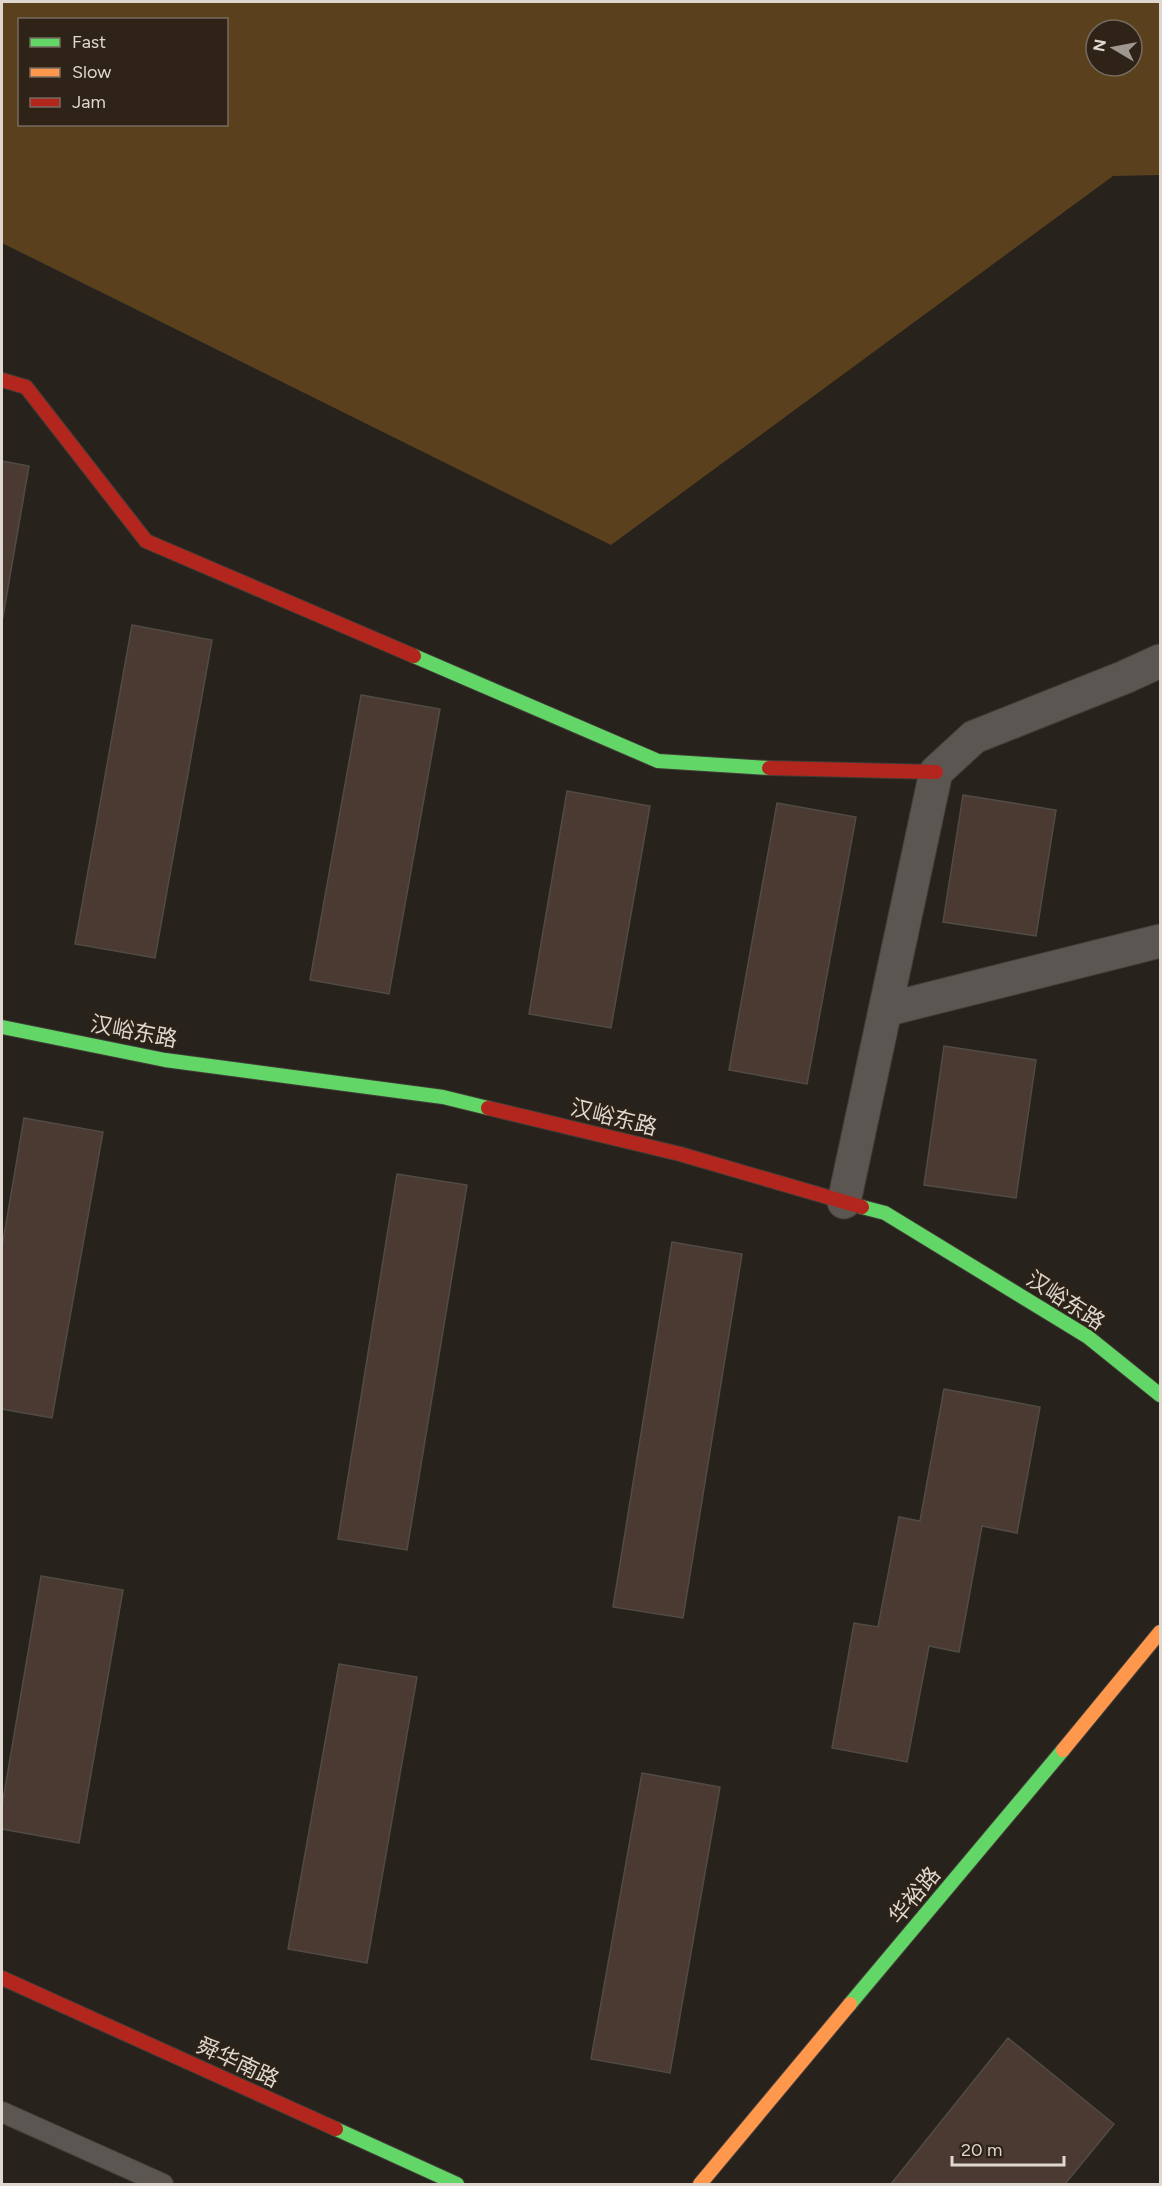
<svg xmlns="http://www.w3.org/2000/svg" width="1162" height="2186" viewBox="0 0 1162 2186" font-family="Figtree,'Noto Sans SC',sans-serif">
<rect width="100%" height="100%" fill="#28221c"/>
<path fill="#5b401d" fill-rule="evenodd" d="M2,2H1160V175L1113,176L611,545L2,243ZM20,20H226V124H20ZM1096,30H1132V66H1096Z"/>
<path fill="#4a3a32" stroke="#514b46" stroke-width="1.5" d="M2,461L29,466L2,622Z
M132,625L212,640L155,958L75,944Z
M361,695L440,709L389,994L310,980Z
M567,791L650,806L611,1028L529,1014Z
M963,795L1056,810L1036,936L943,922Z
M777,803L856,817L807,1084L729,1070Z
M944,1046L1036,1060L1016,1198L924,1185Z
M24,1118L103,1132L52,1418L2,1409V1247Z
M397,1174L467,1185L407,1550L338,1539Z
M672,1242L742,1254L683,1618L613,1607Z
M944,1389L1040,1407L1017,1533L982,1526L959,1652L929,1646L907,1762L832,1748L854,1623L878,1627L899,1517L920,1521Z
M41,1576L123,1590L79,1843L2,1829V1806Z
M339,1664L417,1677L367,1963L288,1949Z
M642,1773L720,1787L670,2073L591,2059Z
M1008,2038L1114,2124L1065,2184H891Z"/>
<g fill="none" stroke-linecap="round" stroke-linejoin="round">
<defs>
<path id="lane" d="M2,2112L163,2184"/>
<path id="street" d="M885,1010L1160,941
M844,1202L936,772L974,737L1125,677L1160,661"/>
<path id="fast" d="M414,656L658,761L769,768
M2,1027L165,1060L443,1097L488,1108
M862,1207L885,1213L1088,1337L1160,1395
M850,2004L1063,1750
M336,2129L457,2184"/>
<path id="slow" d="M1063,1750L1160,1632
M700,2184L850,2004"/>
<path id="jam" d="M2,380L26,387L146,541L414,656
M769,768L936,772
M488,1108L680,1154L862,1207
M2,1978L336,2129"/>
</defs>
<use href="#lane" stroke="#423d37" stroke-width="22"/>
<use href="#street" stroke="#423d37" stroke-width="35"/>
<use href="#fast" stroke="#423d37" stroke-width="16"/>
<use href="#slow" stroke="#423d37" stroke-width="16"/>
<use href="#jam" stroke="#423d37" stroke-width="16"/>
<use href="#lane" stroke="#5b5651" stroke-width="20"/>
<use href="#street" stroke="#5b5651" stroke-width="33"/>
<use href="#fast" stroke="#63d668" stroke-width="14"/>
<use href="#slow" stroke="#ff974d" stroke-width="14"/>
<use href="#jam" stroke="#b3261e" stroke-width="14"/>
</g>
<g text-anchor="middle" stroke-width="4.5" stroke-linejoin="round" paint-order="stroke">
<g font-size="22" fill="#dfd8d0" stroke="#2e2316">
<text transform="translate(134 1031) rotate(11)" y="8">汉峪东路</text>
<text transform="translate(614 1117) rotate(14)" y="8">汉峪东路</text>
<text transform="translate(1066 1300) rotate(33)" y="8">汉峪东路</text>
<text transform="translate(914 1895) rotate(-50)" y="8">华裕路</text>
<text transform="translate(238 2062) rotate(25)" y="8">舜华南路</text>
</g>
</g>
<rect width="1162" height="2186" fill="none" stroke="#dfd8d0" stroke-width="6"/>
<rect x="18" y="18" width="210" height="108" fill="#2e2316" stroke="#756b60" stroke-width="1.5"/>
<rect x="30" y="38" width="30" height="9" fill="#63d668" stroke="#756b60" stroke-width="1.5"/>
<text x="72" y="48" font-size="18" fill="#dfd8d0">Fast</text>
<rect x="30" y="68" width="30" height="9" fill="#ff974d" stroke="#756b60" stroke-width="1.5"/>
<text x="72" y="78" font-size="18" fill="#dfd8d0">Slow</text>
<rect x="30" y="98" width="30" height="9" fill="#b3261e" stroke="#756b60" stroke-width="1.5"/>
<text x="72" y="108" font-size="18" fill="#dfd8d0">Jam</text>
<g transform="translate(1114 48) rotate(280)"><circle r="28" fill="#2e2316" stroke="#756b60" stroke-width="1.5"/>
<path d="M0-4.5L10 22L0 15L-10 22Z" fill="#9f9891"/>
<text y="-9" font-size="16" font-weight="bold" text-anchor="middle" fill="#dfd8d0">N</text>
</g>
<path d="M952 2156v9h112v-9" fill="none" stroke="#dfd8d0" stroke-width="3"/>
<text x="961" y="2156" font-size="18" fill="#dfd8d0" stroke="#2e2316" stroke-width="4.5" paint-order="stroke">20 m</text>
</svg>
